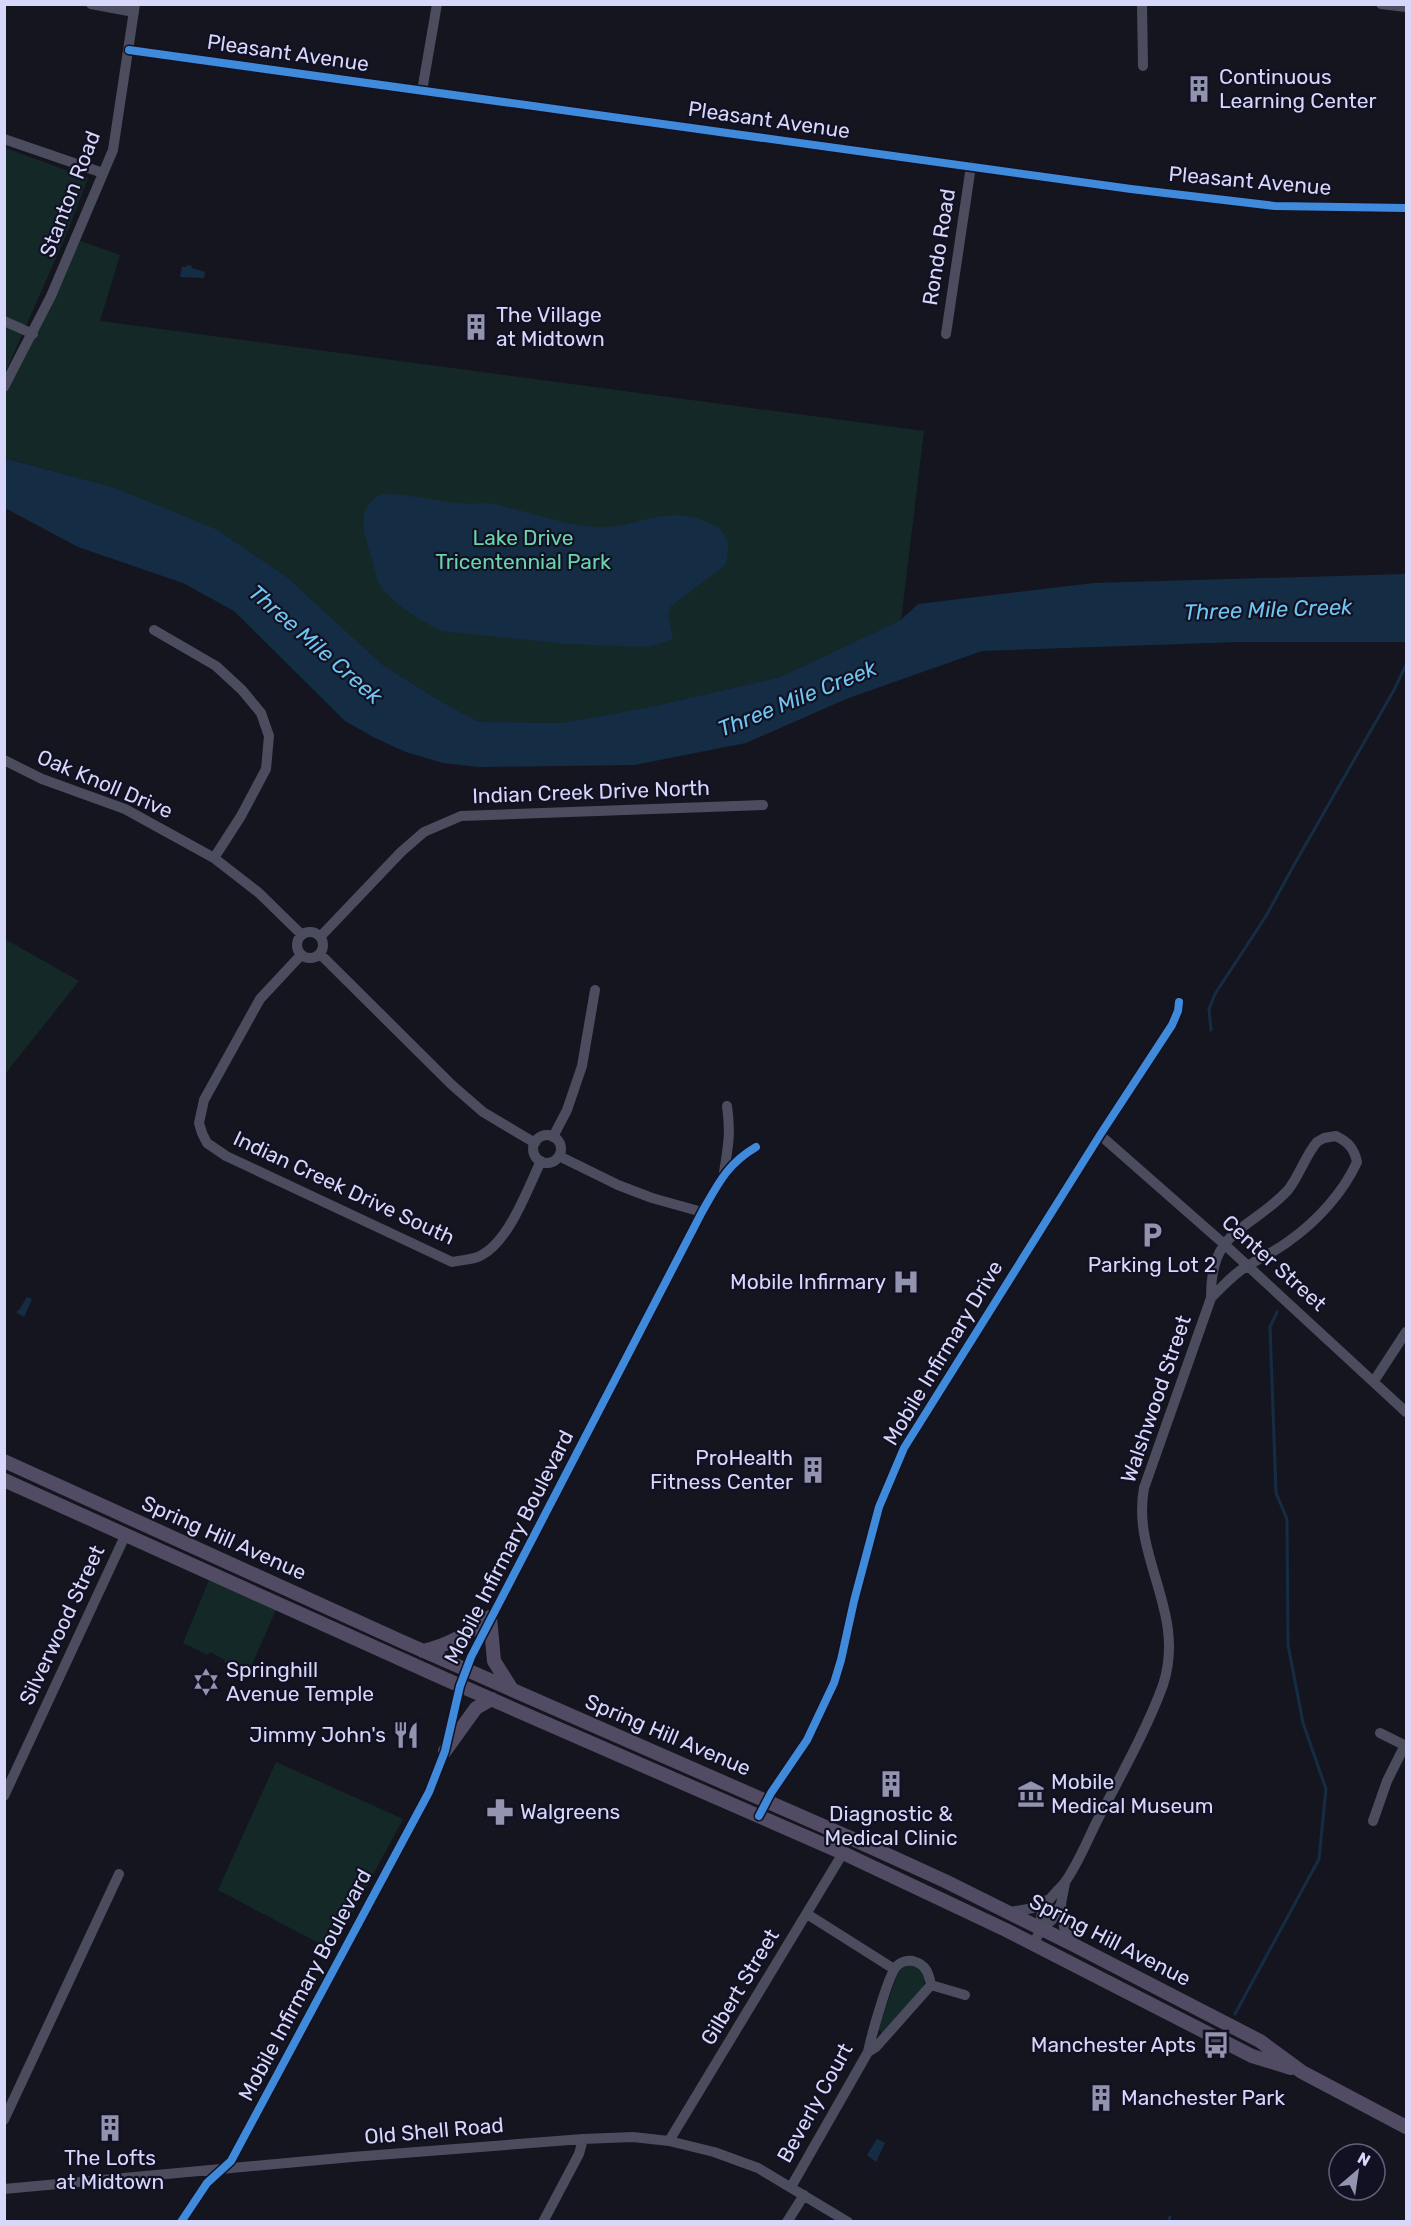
<svg xmlns="http://www.w3.org/2000/svg" width="1411" height="2226" viewBox="0 0 1411 2226" font-family="Rubik,sans-serif">
<rect width="100%" height="100%" fill="#15151f"/>
<path fill="#142927" d="M5,148L88,178L64,240L5,373Z
M75,239L120,255L100,321L924,431L901,620L780,677L650,707L562,723L479,722L440,701L383,665L287,577L216,529L116,488L5,458L4,388Z
M5,939L79,981L5,1074Z
M209,1580L276,1610L248,1673L224,1662L225,1660L210,1652L208,1655L183,1643Z
M276,1762L403,1819L332,1950L218,1890Z
M909,1965L920,1968L925,1978L923,1988L882,2033L878,2029L898,1973L905,1966Z"/>
<path fill="#152d44" d="M187,265L192,266V268L205,272L204,278L180,277L182,267H186Z
M4,458L116,488L216,529L287,577L383,665L440,701L479,722L562,723L650,707L780,677L901,620L918,604L1094,583L1406,574V642H1238L982,651L846,699L746,743L634,765L479,767L443,763L406,752L375,738L345,721L234,611L183,583L78,547L5,508Z
M381,494C407,493 432,501 458,503C470,505 483,502 495,504C527,512 559,523 593,527C636,531 662,502 709,523C730,533 730,543 726,564L670,607L668,616L673,639L649,647L567,644L442,631C421,621 391,603 379,583C375,576 374,564 371,555C364,531 354,511 381,494Z
M27,1297L32,1299L24,1317L16,1312L19,1310Z
M877,2139L885,2143L876,2162L867,2155Z"/>
<g fill="none" stroke-linecap="round" stroke-linejoin="round">
<path stroke="#152d44" stroke-width="3" d="M1211,1030L1209,1009L1215,994L1266,916L1294,865L1394,690L1406,665
M1235,2014L1319,1859L1326,1789L1303,1723L1288,1645L1287,1519L1276,1493L1270,1327L1277,1312
M1168,2222L1170,2217"/>
<path stroke="#4b4c5e" stroke-width="10" d="M91,4L134,12
M1142,4L1143,66
M1381,4L1406,7
M129,50L1131,189L1275,206L1406,208
M422,91L437,4
M4,139L103,173
M4,321L33,334
M946,334L971,166
M4,387L51,296L113,150L135,4
M154,630L216,666L242,690L261,713L269,736L266,769L241,816L214,858
M4,760L42,779L125,809L214,858L259,893L302,935
M297 945a13 13 0 1 1 26 0a13 13 0 1 1-26 0Z
M321,936L401,852L424,832L461,816L763,805
M320,954L452,1085L483,1112L535,1143
M301,955L260,999L204,1100L199,1123L202,1133L207,1143L226,1156L452,1262C460,1260 472,1260 480,1256C509,1242 527,1190 541,1161
M1100,1135L1224,1244L1406,1412
M533 1149a14 14 0 1 1 28 0a14 14 0 1 1-28 0Z
M1336,1136C1348,1142 1354,1148 1357,1162C1343,1193 1316,1222 1289,1241C1276,1251 1262,1257 1249,1265C1234,1273 1223,1286 1211,1298C1210,1228 1249,1232 1288,1190C1300,1175 1305,1156 1317,1142L1324,1138Z
M553,1137L567,1110L582,1066L595,990
M559,1156L618,1185L652,1198L702,1212
M724,1173C728,1145 731,1135 727,1106
M1374,1381L1406,1332
M1380,1733L1406,1746
M4,1796L125,1536
M759,1816L771,1793L807,1740L834,1683L841,1660L854,1601L879,1507L904,1448L1100,1135L1172,1025L1178,1011L1179,1002
M1373,1821L1387,1781L1405,1745
M1061,1904L1064,1927L1072,1944
M1010,1912L1033,1908L1047,1900
M807,1914L894,1969
M1042,1928C1041,1922 1040,1916 1043,1910C1048,1898 1057,1892 1065,1882C1078,1864 1087,1841 1097,1821C1119,1779 1147,1729 1163,1685C1187,1612 1131,1557 1144,1488L1211,1298
M1033,1944L1042,1928L1052,1920L1061,1904L1065,1883
M931,1985L965,1995
M868,2052L876,2047L931,1985
M4,2120L119,1874
M669,2141L843,1853
M791,2187L868,2052C871,2037 888,1976 896,1967C900,1962 907,1960 913,1961C926,1964 929,1974 931,1985
M4,2189L352,2157L583,2139L633,2137L669,2141L714,2152L758,2168L848,2222
M181,2222L207,2183L231,2161L429,1792L445,1751L460,1686L471,1657L702,1212C718,1184 727,1164 756,1147
M543,2222L579,2154L583,2139
M787,2222L804,2195"/>
<path stroke="#514c64" stroke-width="14" d="M4,1461L403,1642L855,1840L945,1881L1072,1944L1260,2041L1302,2072L1406,2127
M4,1480L445,1679L843,1853L1006,1930L1252,2056L1291,2068
M490,1617L494,1661L511,1688
M423,1651C450,1645 468,1633 490,1617
M445,1751L476,1708L492,1699"/>
<defs>
<path id="cycleway" d="M129,50L1131,189L1275,206L1406,208
M759,1816L771,1793L807,1740L834,1683L841,1660L854,1601L879,1507L904,1448L1100,1135L1172,1025L1178,1011L1179,1002
M181,2222L207,2183L231,2161L429,1792L445,1751L460,1686L471,1657L702,1212C718,1184 727,1164 756,1147"/>
</defs>
<use href="#cycleway" stroke="#111123" stroke-width="11"/>
<use href="#cycleway" stroke="#408adc" stroke-width="8"/>
</g>
<defs>
<symbol id="building-bare" viewBox="-9 -9 18 18"><path d="M-4-6H4V6H1V3H-1V6H-4ZM-2.5-4.3h1.7v1.8h-1.7ZM.8-4.3h1.7v1.8H.8ZM-2.5-1h1.7V.8h-1.7ZM.8-1h1.7V.8H.8Z" fill="#9293ae" stroke="#111123" stroke-width="2.5" paint-order="stroke"/></symbol>
<symbol id="parking-bare" viewBox="-9 -9 18 18"><path d="M-3.5-5.5H1a3.5 3.5 0 0 1 0 7H-1V5.5H-3.5ZM-1-3.4V-.6H.8a1.4 1.4 0 0 0 0-2.8Z" fill="#9293ae" stroke="#111123" stroke-width="2.5" paint-order="stroke"/></symbol>
<symbol id="hospital-bare" viewBox="-9 -9 18 18"><path d="M-5-5h3v3.5h4V-5h3V5h-3V1.5h-4V5h-3Z" fill="#9293ae" stroke="#111123" stroke-width="2.5" paint-order="stroke"/></symbol>
<symbol id="synagogue-bare" viewBox="-9 -9 18 18"><path d="M0-6.5L5.6 3.2H-5.6ZM0 6.5L5.6-3.2H-5.6Z" fill="#9293ae" stroke="#111123" stroke-width="2.5" paint-order="stroke"/></symbol>
<symbol id="restaurant-bare" viewBox="-9 -9 18 18"><path d="M-5-6h1v4h1v-4h1v4h1v-4h1v5L-1.5 .5V6h-2V.5L-5-1ZM5-6V6H3V1.5H1.5Q1.5-4 5-6Z" fill="#9293ae" stroke="#111123" stroke-width="2.5" paint-order="stroke"/></symbol>
<symbol id="museum-bare" viewBox="-9 -9 18 18"><path d="M0-6L6-3V-2H-6V-3ZM-5-1h2V3h-2ZM-1-1h2V3h-2ZM3-1h2V3H3ZM-6 4H6V6H-6Z" fill="#9293ae" stroke="#111123" stroke-width="2.5" paint-order="stroke"/></symbol>
<symbol id="pharmacy-bare" viewBox="-9 -9 18 18"><path d="M-2-6h4v4h4v4h-4v4h-4v-4h-4v-4h4Z" fill="#9293ae" stroke="#111123" stroke-width="2.5" paint-order="stroke"/></symbol>
<symbol id="bus-bare" viewBox="-9 -9 18 18"><path d="M-5-6H5V4H4V6H2V4H-2V6H-4V4H-5ZM-3.5-4V0h7V-4ZM-3.5 1.2v1.5H-2V1.2ZM2 1.2v1.5H3.5V1.2Z" fill="#9293ae" stroke="#111123" stroke-width="2.5" paint-order="stroke"/></symbol>
</defs>
<g fill-rule="evenodd">
<use href="#building-bare" x="1180" y="70" width="38" height="38"/>
<use href="#building-bare" x="457" y="308" width="38" height="38"/>
<use href="#parking-bare" x="1133" y="1216" width="38" height="38"/>
<use href="#hospital-bare" x="887" y="1263" width="38" height="38"/>
<use href="#building-bare" x="794" y="1451" width="38" height="38"/>
<use href="#synagogue-bare" x="187" y="1663" width="38" height="38"/>
<use href="#restaurant-bare" x="387" y="1716" width="38" height="38"/>
<use href="#building-bare" x="872" y="1765" width="38" height="38"/>
<use href="#museum-bare" x="1012" y="1775" width="38" height="38"/>
<use href="#pharmacy-bare" x="481" y="1793" width="38" height="38"/>
<use href="#bus-bare" x="1197" y="2026" width="38" height="38"/>
<use href="#building-bare" x="1082" y="2079" width="38" height="38"/>
<use href="#building-bare" x="91" y="2109" width="38" height="38"/>
</g>
<g text-anchor="middle" stroke-width="4.5" stroke-linejoin="round" paint-order="stroke">
<g font-size="21" fill="#d6d7fb" stroke="#111123">
<text transform="translate(288 53) rotate(8)" y="7">Pleasant Avenue</text>
<text transform="translate(769 120) rotate(8)" y="7">Pleasant Avenue</text>
<text transform="translate(1250 181) rotate(5)" y="7">Pleasant Avenue</text>
<text transform="translate(70 194) rotate(-69)" y="7">Stanton Road</text>
<text transform="translate(939 247) rotate(-81)" y="7">Rondo Road</text>
<text transform="translate(105 784) rotate(23)" y="7">Oak Knoll Drive</text>
<text transform="translate(591 792) rotate(-2)" y="7">Indian Creek Drive North</text>
<text transform="translate(344 1188) rotate(25)" y="7">Indian Creek Drive South</text>
<text transform="translate(1274 1263) rotate(42)" y="7">Center Street</text>
<text transform="translate(943 1353) rotate(-59)" y="7">Mobile Infirmary Drive</text>
<text transform="translate(1156 1399) rotate(-71)" y="7">Walshwood Street</text>
<text transform="translate(224 1538) rotate(24)" y="7">Spring Hill Avenue</text>
<text transform="translate(509 1547) rotate(-63)" y="7">Mobile Infirmary Boulevard</text>
<text transform="translate(62 1625) rotate(-65)" y="7">Silverwood Street</text>
<text transform="translate(668 1735) rotate(23)" y="7">Spring Hill Avenue</text>
<text transform="translate(1110 1940) rotate(27)" y="7">Spring Hill Avenue</text>
<text transform="translate(305 1985) rotate(-62)" y="7">Mobile Infirmary Boulevard</text>
<text transform="translate(740 1987) rotate(-59)" y="7">Gilbert Street</text>
<text transform="translate(815 2103) rotate(-61)" y="7">Beverly Court</text>
<text transform="translate(434 2131) rotate(-5)" y="7">Old Shell Road</text>
</g>
<g font-size="21" fill="#d6d7fb" stroke="#111123" text-anchor="start">
<text x="1219" y="84">Continuous<tspan x="1219" dy="24">Learning Center</tspan></text>
<text x="496" y="322">The Village<tspan x="496" dy="24">at Midtown</tspan></text>
<text x="1152" y="1272" text-anchor="middle">Parking Lot 2</text>
<text x="886" y="1289" text-anchor="end">Mobile Infirmary</text>
<text x="793" y="1465" text-anchor="end">ProHealth<tspan x="793" dy="24">Fitness Center</tspan></text>
<text x="226" y="1677">Springhill<tspan x="226" dy="24">Avenue Temple</tspan></text>
<text x="386" y="1742" text-anchor="end">Jimmy John's</text>
<text x="1051" y="1789">Mobile<tspan x="1051" dy="24">Medical Museum</tspan></text>
<text x="520" y="1819">Walgreens</text>
<text x="891" y="1821" text-anchor="middle">Diagnostic &amp;<tspan x="891" dy="24">Medical Clinic</tspan></text>
<text x="1196" y="2052" text-anchor="end">Manchester Apts</text>
<text x="1121" y="2105">Manchester Park</text>
<text x="110" y="2165" text-anchor="middle">The Lofts<tspan x="110" dy="24">at Midtown</tspan></text>
</g>
<g font-size="21" fill="#6ad3ac" stroke="#111123">
<text x="523" y="545">Lake Drive<tspan x="523" dy="24">Tricentennial Park</tspan></text>
</g>
<g font-size="22" font-style="italic" fill="#6fc4f0" stroke="#111123">
<text transform="translate(1268 609) rotate(-2)" y="8">Three Mile Creek</text>
<text transform="translate(316 644) rotate(41)" y="8">Three Mile Creek</text>
<text transform="translate(797 698) rotate(-22)" y="8">Three Mile Creek</text>
</g>
</g>
<rect width="1411" height="2226" fill="none" stroke="#d6d7fb" stroke-width="12"/>
<g transform="translate(1357 2172) rotate(29)"><circle r="28" fill="#111123" stroke="#606079" stroke-width="1.5"/>
<path d="M0-4.5L10 22L0 15L-10 22Z" fill="#9293ae"/>
<text y="-9" font-size="16" font-weight="bold" text-anchor="middle" fill="#d6d7fb">N</text>
</g>
</svg>
